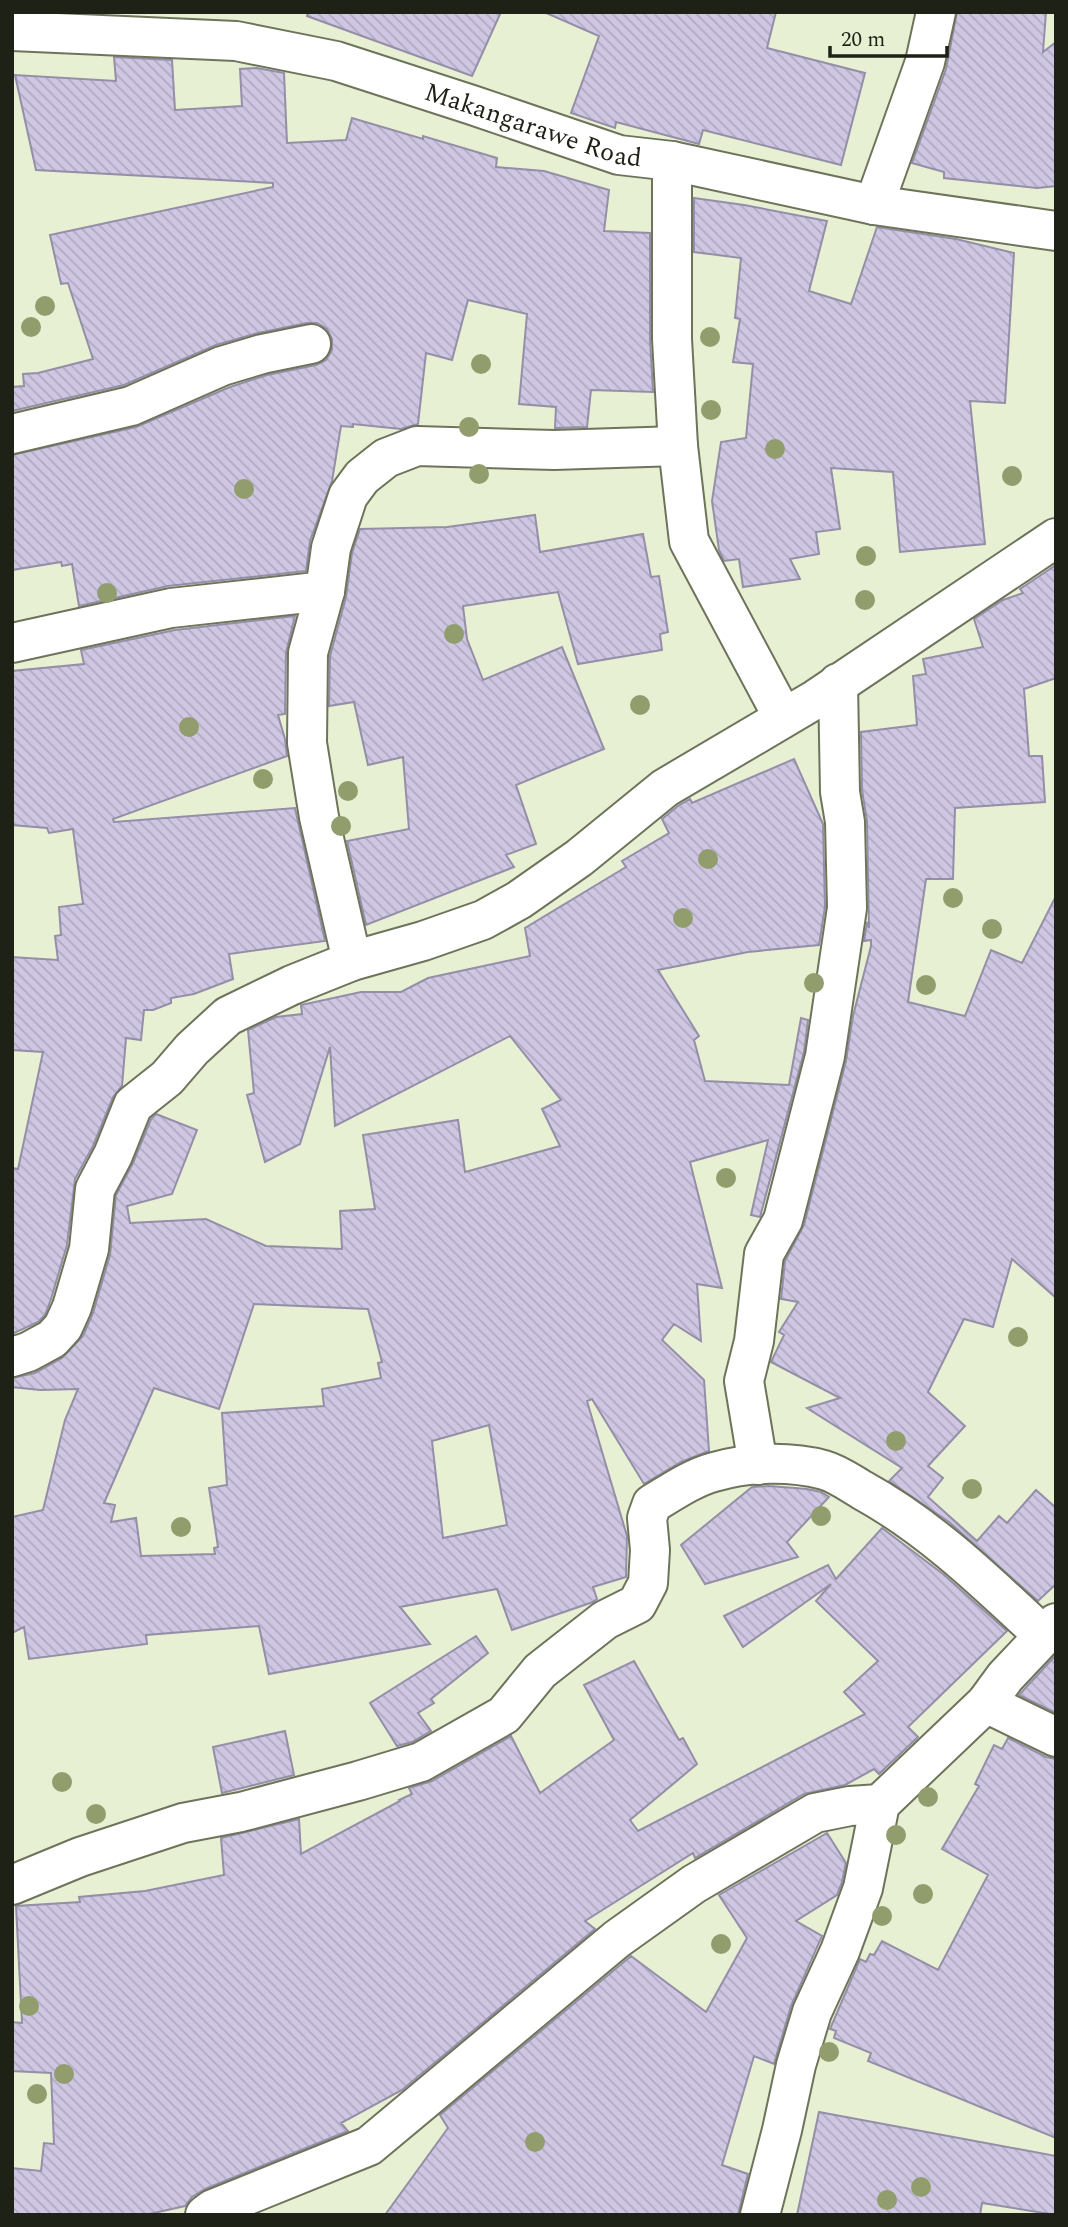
<svg xmlns="http://www.w3.org/2000/svg" width="1068" height="2227" viewBox="0 0 1068 2227" font-family="Spectral,serif">
<defs>
<pattern id="building-back-hatch" width="6" height="6" patternUnits="userSpaceOnUse" patternTransform="scale(1.75)"><rect width="6" height="6" fill="#cec6e2"/><path d="M-1 5l2 2M0 0l6 6M5-1l2 2" fill="none" stroke="#b0aac1"/></pattern>
</defs>
<rect width="100%" height="100%" fill="#e8f0d4"/>
<path fill="url(#building-back-hatch)" stroke="#958ea7" stroke-width="2" fill-rule="evenodd" d="M308,12H501L472,76L307,16Z
M544,12H776L767,48L865,73L841,165L703,130L699,144L616,122L615,128L571,113L599,36Z
M957,12H1046L1043,52L1056,42V186L1037,188L944,178V172L912,163L946,69Z
M114,57L172,60L175,110L242,106L240,69L257,68L284,73L287,143L346,140L352,118L423,139V136L497,158L496,167L544,171L609,190L604,231L650,233V339L653,392L591,390L587,427L555,428L556,407L519,404L527,314L468,300L452,360L426,353L418,424L401,429L353,424V427L341,426L332,481L310,541L306,571L168,586L79,606L72,564L62,566L61,562L12,570V455L136,427L230,387L267,375L316,365L326,360L332,350V339L327,329L317,323H307L258,333L216,345L124,385L12,411V387L24,386L23,374L38,373L93,359L68,283L61,284L50,235L273,187V183L36,170L15,75L116,81Z
M694,198L744,205L827,221L809,291L851,304L877,227L956,239L1014,253L1005,403L970,401L985,544L900,552L893,472L831,468L840,529L816,532L819,554L790,559L800,579L743,587L739,559L724,561L719,550L712,501L721,442L746,438L753,364L733,362L740,319L735,318L741,258L694,252Z
M535,515L540,552L643,534L651,577L659,576L668,632L660,634L662,650L578,664L558,592L463,606L467,639L483,680L562,647L604,749L516,785L536,844L506,855L514,867L366,925L347,841L409,829L403,757L368,765L354,702L329,706L330,656L346,597L352,553L360,529L447,527Z
M1056,565V678L1024,689L1029,756H1042L1045,802L955,808L953,879H926L908,1002L965,1016L991,950L1022,963L1056,896V1298L1012,1259L993,1327L964,1319L928,1392L965,1426L928,1466L943,1478L928,1497L977,1541L999,1516L1007,1523L1036,1490L1056,1508V1584L1038,1601L949,1522L889,1481L902,1468L807,1408L840,1398L771,1362L784,1335L779,1332L798,1302L781,1299L785,1261L804,1225L846,1061L853,1016L871,946V940L864,941L867,922L869,928L867,821L862,790L861,732L917,725L913,676L926,674L923,659L983,647L974,619L1003,600L1023,593L1020,589Z
M295,616L286,653L285,714L278,715L285,739L287,756L113,819L114,822L295,808L325,941L229,954L233,979L194,994L171,998V1003L153,1010H144L141,1040L126,1038L122,1086L113,1097L93,1146L75,1179L67,1245L51,1299L45,1315L38,1322L12,1334V1168L18,1169L43,1052L12,1050V957L58,960L55,936L61,935L59,907L83,904L73,829L49,833L47,828L12,825V671L84,664L81,650L175,630Z
M794,759L823,824L825,907L819,945L748,952L658,970L699,1036L694,1040L705,1081L789,1085L801,1018L808,1020L804,1052L760,1217L751,1215L768,1140L690,1162L722,1288L697,1284L701,1341L674,1324L662,1340L704,1380L709,1451L681,1462L644,1484L592,1399L587,1401L627,1536L626,1577L593,1587L597,1599L593,1602L512,1630L497,1589L400,1607L430,1644L269,1674L259,1626L146,1635L147,1644L29,1659L24,1627L12,1633V1517L43,1510L65,1420L78,1389L40,1390L12,1387V1378L35,1373L62,1358L83,1336L93,1313L110,1255L116,1195L133,1163L151,1119L156,1114L197,1130L172,1194L127,1206L130,1223L206,1219L266,1246L342,1249L340,1211L375,1209L363,1135L458,1120L465,1172L560,1146L542,1109L561,1100L510,1036L335,1126L330,1047L300,1144L265,1162L247,1095L254,1093L248,1030L276,1017L302,1014L301,1005L361,992H401L428,978L530,956L525,928L626,867L622,861L669,833L662,819L678,806L690,799L692,803ZM254,1304L368,1309L382,1362L378,1363L381,1378L322,1389L324,1406L222,1413L227,1485L209,1488L218,1547L214,1548L215,1554L141,1556L136,1518L111,1522L115,1505L104,1503L154,1388L219,1409ZM489,1425L507,1525L443,1538L432,1441Z
M769,1486L807,1489L821,1492L829,1497L787,1542L798,1557L705,1584L681,1545L752,1487Z
M882,1528L943,1574L1007,1631L908,1727L918,1737L879,1774L874,1769L845,1785L804,1794L695,1858L693,1853L585,1921L595,1929L402,2090L341,2123L348,2131L205,2189L192,2197L185,2206L145,2215H12V2168L41,2171L44,2143L54,2144L51,2073L12,2071V2022L22,2023L16,1906L80,1902L79,1897L145,1891L224,1875L221,1838L299,1819L301,1854L400,1801L399,1800L412,1794L409,1788L432,1781L511,1736L540,1793L614,1740L584,1685L634,1661L679,1740L683,1738L697,1764L630,1820L638,1831L865,1714L844,1692L878,1661L816,1601L831,1584L743,1647L724,1616L828,1565L836,1579Z
M476,1636L488,1653L431,1699L434,1703L418,1713L431,1731L412,1742L397,1746L370,1703Z
M1056,1655V1713L1019,1695Z
M285,1731L294,1775L222,1793L213,1747Z
M1008,1738L1046,1757L1056,1759V2138L868,2061L871,2053L834,2038L836,2031L830,2029L860,1959L866,1962L870,1954L874,1955L882,1941L938,1970L988,1875L942,1849L979,1786L975,1784L994,1745L1002,1749Z
M827,1833L846,1863L842,1882L837,1895L796,1921L822,1936L791,2006L774,2064L754,2056L722,2165L748,2174L738,2215H385L448,2128L440,2115L631,1956L706,2012L747,1938L719,1895Z
M819,2112L1056,2156V2215L982,2203L980,2215H797Z"/>
<g fill="none" stroke-linecap="round" stroke-linejoin="round">
<defs>
<g id="minor">
<path id="s1" d="M12,31L236,41L336,61L472,105L619,155L672,161L874,205L1056,231"/>
<path d="M672,161V339L678,446L689,541L783,717"/>
<path d="M874,205L925,62L936,12"/>
<path d="M12,434L131,406L222,366L262,354L311,344"/>
<path d="M325,591L308,653L307,743L319,817L352,961"/>
<path d="M12,643L171,608L325,591L331,548L348,496L362,477L386,458L417,446L554,450L678,446"/>
<path d="M12,1357L28,1352L52,1339L63,1327L72,1307L89,1249L95,1189L113,1155L133,1105L167,1078L192,1049L228,1016L292,985L352,961L423,941L483,920L519,900L579,858L665,788L816,699L1056,538"/>
<path d="M758,1465L744,1381L754,1341L764,1254L783,1220L825,1056L847,908L845,822L840,792L838,683"/>
<path d="M986,1703L1056,1737"/>
<path d="M12,1885L80,1857L183,1823L241,1812L358,1781L421,1762L504,1715L540,1671L605,1620L637,1604L648,1583L650,1550L647,1518L652,1504C672,1492 692,1478 714,1472C748,1462 790,1461 824,1470C838,1474 850,1483 862,1490C931,1528 987,1583 1044,1636"/>
<path d="M205,2215L213,2209L369,2146L617,1939L694,1884L815,1813L850,1806L880,1804"/>
<path d="M760,2215L782,2130L796,2065L812,2012L840,1951L863,1888L880,1804L986,1703L1005,1677L1056,1623"/>
</g>
</defs>
<use href="#minor" stroke="#6d745b" stroke-width="42"/>
<use href="#minor" stroke="#fff" stroke-width="38"/>
</g>
<g fill="#929d6d">
<circle cx="45" cy="306" r="10"/>
<circle cx="31" cy="327" r="10"/>
<circle cx="710" cy="337" r="10"/>
<circle cx="481" cy="364" r="10"/>
<circle cx="711" cy="410" r="10"/>
<circle cx="469" cy="427" r="10"/>
<circle cx="775" cy="449" r="10"/>
<circle cx="479" cy="474" r="10"/>
<circle cx="1012" cy="476" r="10"/>
<circle cx="244" cy="489" r="10"/>
<circle cx="866" cy="556" r="10"/>
<circle cx="107" cy="593" r="10"/>
<circle cx="865" cy="600" r="10"/>
<circle cx="454" cy="634" r="10"/>
<circle cx="640" cy="705" r="10"/>
<circle cx="189" cy="727" r="10"/>
<circle cx="263" cy="779" r="10"/>
<circle cx="348" cy="791" r="10"/>
<circle cx="341" cy="826" r="10"/>
<circle cx="708" cy="859" r="10"/>
<circle cx="953" cy="898" r="10"/>
<circle cx="683" cy="918" r="10"/>
<circle cx="992" cy="929" r="10"/>
<circle cx="814" cy="983" r="10"/>
<circle cx="926" cy="985" r="10"/>
<circle cx="726" cy="1178" r="10"/>
<circle cx="1018" cy="1337" r="10"/>
<circle cx="896" cy="1441" r="10"/>
<circle cx="972" cy="1489" r="10"/>
<circle cx="821" cy="1516" r="10"/>
<circle cx="181" cy="1527" r="10"/>
<circle cx="62" cy="1782" r="10"/>
<circle cx="928" cy="1797" r="10"/>
<circle cx="96" cy="1814" r="10"/>
<circle cx="896" cy="1835" r="10"/>
<circle cx="923" cy="1894" r="10"/>
<circle cx="882" cy="1916" r="10"/>
<circle cx="721" cy="1944" r="10"/>
<circle cx="29" cy="2006" r="10"/>
<circle cx="829" cy="2052" r="10"/>
<circle cx="64" cy="2074" r="10"/>
<circle cx="37" cy="2094" r="10"/>
<circle cx="535" cy="2142" r="10"/>
<circle cx="921" cy="2187" r="10"/>
<circle cx="887" cy="2200" r="10"/>
</g>
<g text-anchor="middle" stroke-width="5" stroke-linejoin="round" paint-order="stroke">
<g font-size="26" fill="#1e2116" stroke="#e8f0d4">
<text dy="9" stroke="none"><textPath href="#s1" startOffset="534">Makangarawe Road</textPath></text>
</g>
</g>
<rect width="1068" height="2227" fill="none" stroke="#1e2116" stroke-width="28"/>
<path d="M830 46v10h117v-10" fill="none" stroke="#1e2116" stroke-width="3.5"/>
<text x="841" y="46" font-size="21" fill="#1e2116" stroke="#e8f0d4" stroke-width="5" paint-order="stroke">20 m</text>
</svg>
